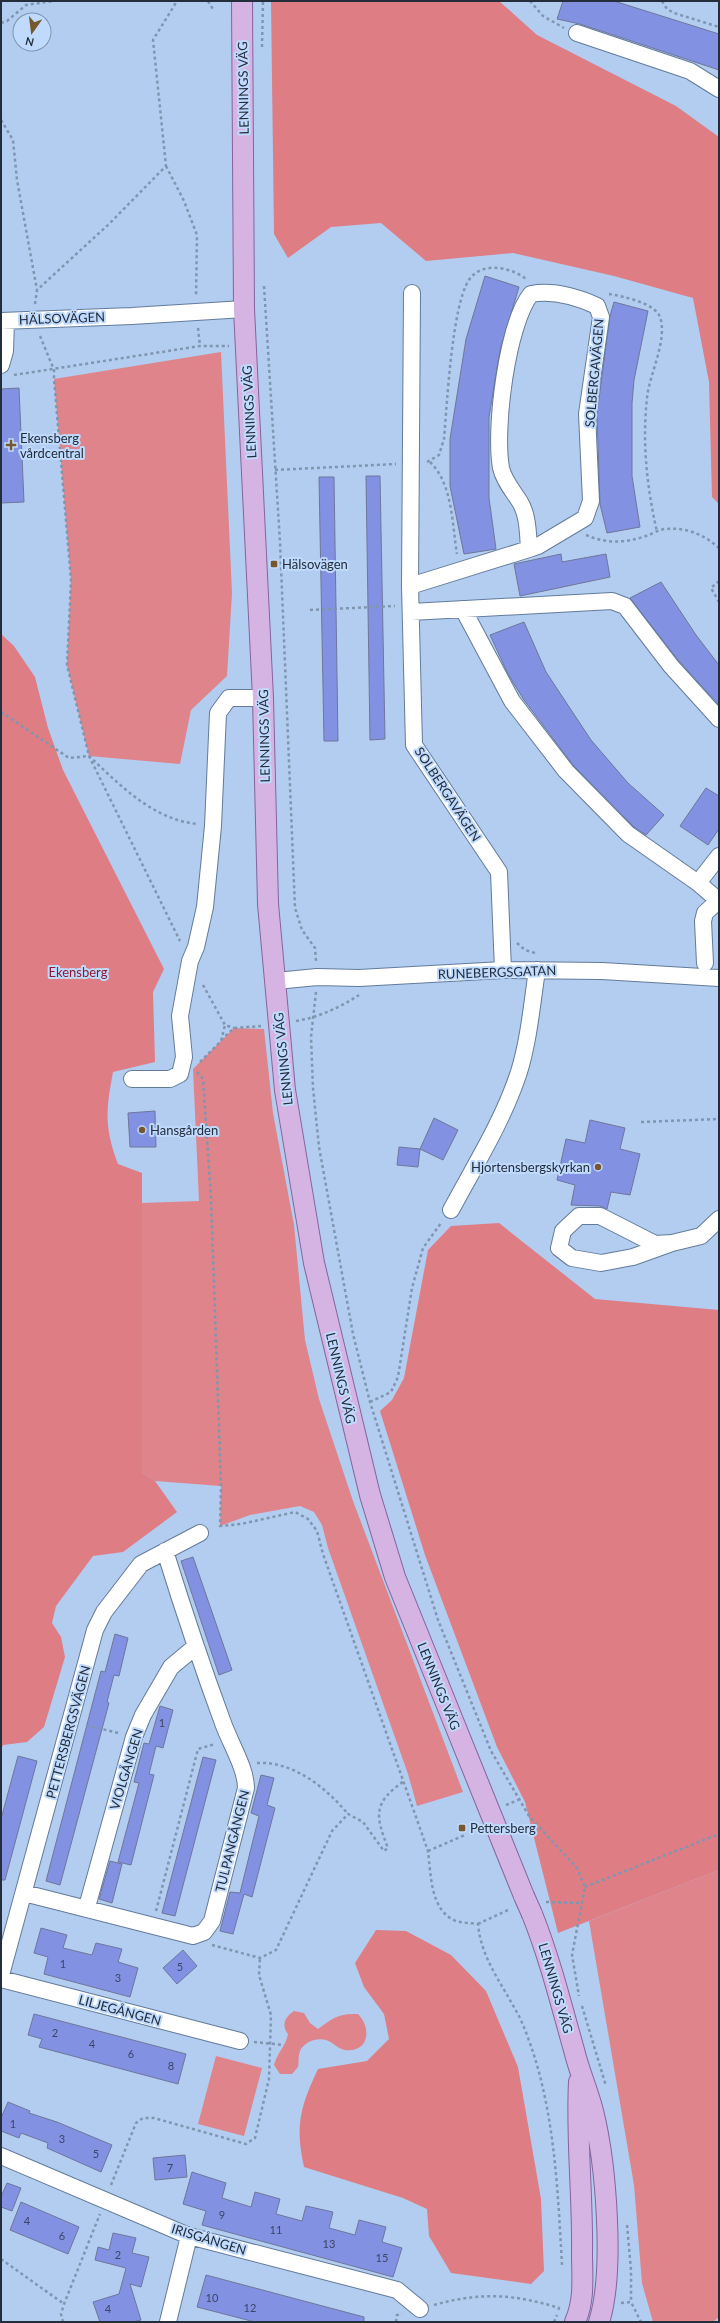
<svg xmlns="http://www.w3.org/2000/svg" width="720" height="2323" viewBox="0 0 720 2323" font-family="Lato,sans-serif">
<rect width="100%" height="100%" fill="#b2cdf0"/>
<path fill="#de848a" d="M221,352L232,593L227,676L191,710L180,764L89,756L67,665L71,580L54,379Z
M234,1028L264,1029L273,1113L294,1225L305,1340L319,1399L353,1501L463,1792L417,1806L408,1774L328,1548L322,1525L314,1512L300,1506L250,1515L220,1526L221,1486L155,1481L142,1472L141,1203L199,1201L193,1069Z
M719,1870V2317L713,2322H653L642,2283L634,2185L589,1921Z
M294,2011L304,2013L310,2023L318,2029C333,2018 338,2013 358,2014C372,2028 369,2053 345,2050C338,2049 333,2042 326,2040C316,2037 300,2043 299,2055C298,2059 299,2063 298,2067L292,2074H280L274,2065C277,2053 286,2046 288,2034C281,2025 285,2017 294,2011Z
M216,2056L262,2068L244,2136L198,2124Z"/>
<path fill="#de7d84" d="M271,1H499L537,35L676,106L719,137V504L712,497L709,382L693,298L614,276L513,253L426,261L381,223L331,227L288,258L274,234Z
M1,634L14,646L35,677L48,728L63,770L164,969L153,992L155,1062L113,1072C106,1110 104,1127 118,1164L142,1173V1472L155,1481L177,1512L123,1552L93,1556L56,1606L52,1623L61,1637L65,1657L44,1727L27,1742L3,1745L1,1750Z
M499,1223L595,1299L719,1310V1870L558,1933L525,1802L497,1747L425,1555L380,1411L392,1400L404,1378L428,1250L451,1226Z
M376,1930L406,1931L451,1955L486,1991L518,2067L541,2199L544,2271L531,2284L451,2273L429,2236L427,2209L403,2198L304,2167C295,2126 300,2107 318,2069L367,2061L389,2039L384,2014L364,1987L355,1963Z"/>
<path fill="#8391e2" stroke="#6f769a" d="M563,1H614L719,34V70L580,24L557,19Z
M485,276L519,287L500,350L489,417V498L496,549L464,554L450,486V439L466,339Z
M614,302L648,311L634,380L632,403V476L640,527L607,533L600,504L597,414L610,316Z
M19,388L24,502L1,503V389Z
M366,476H380L385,739L370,740Z
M319,477H334L338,741H324Z
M561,554L562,562L606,554L610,577L520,596L514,564Z
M661,582L696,635L719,665V705L678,660L630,598Z
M524,622L546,672L591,740L628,783L664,815L646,835L634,827L573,765L524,700L508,674L490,635Z
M706,788L719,796V829L708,845L680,826Z
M155,1111L156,1147H130L128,1113Z
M434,1118L458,1130L443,1160L420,1149Z
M590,1120L625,1128L620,1149L640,1154L630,1195L611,1192L607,1209L600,1206L571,1205L575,1185L557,1180L566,1139L585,1143Z
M399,1147L420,1149L418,1167L397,1165Z
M193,1557L232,1670L219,1675L181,1561Z
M115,1634L128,1638L119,1676L114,1675L107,1702L109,1703L60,1885L46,1881L101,1671L105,1672Z
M160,1706L173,1710L163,1748L156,1746L149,1774L154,1775L131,1865L118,1862L139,1783L134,1782L144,1743L149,1744Z
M18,1756L37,1761L5,1880H1V1819Z
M203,1757L216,1760L175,1916L162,1913Z
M261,1775L274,1778L267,1805L275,1808L252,1897L244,1894L233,1934L220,1931L230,1892L240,1893L259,1816L251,1813Z
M110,1861L122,1864L112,1903L99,1899Z
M41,1928L67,1935L63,1948L92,1955L96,1943L122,1949L118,1962L138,1968L130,1997L44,1974L48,1957L34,1953Z
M183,1950L197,1966L177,1984L163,1968Z
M34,2014L186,2054L178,2084L39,2047L42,2039L28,2035Z
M8,2102L30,2111L29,2113L57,2122L112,2145L101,2172L47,2148L48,2143L21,2133L19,2138L1,2131V2118Z
M185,2155L187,2177L155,2180L153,2158Z
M192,2172L226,2183L222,2198L251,2207L255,2192L280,2199L276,2214L302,2221L306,2206L333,2212L329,2228L355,2235L359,2220L386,2227L382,2242L402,2248L393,2277L202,2225L206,2211L183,2204Z
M7,2183L21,2188L12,2211L1,2207V2197Z
M21,2202L79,2227L68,2254L10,2230Z
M113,2233L136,2238L132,2253L149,2257L141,2287L130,2284L141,2320L133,2322H100L93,2302L119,2294L126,2268L95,2260L98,2247L109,2250Z
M206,2275L364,2317V2322H255L197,2307Z"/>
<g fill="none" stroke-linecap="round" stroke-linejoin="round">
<defs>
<path id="minor" d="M577,33L690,71L719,89
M412,293L410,586L414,745L499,872L503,970
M1,321L132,316L244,309
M1,365L5,351L6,321
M410,586L529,549L538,546L585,518L591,501L587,414L601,317L597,306C577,297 553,290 531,294C507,324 494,429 501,468C504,481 513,491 520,502C528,515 528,534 529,549
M463,609L512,701L566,771L628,834L698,883L719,901
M411,612L612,601L625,606L671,666L719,719
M698,883L719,856
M705,963L703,921L705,913L718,901
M276,981L317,977L359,978L503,970L602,971L719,978
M132,1079H170L180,1074L184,1057L180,1016L190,961L196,947L205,907L213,826L218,713L229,698H263
M451,1210C475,1165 503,1121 519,1072C529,1039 532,1004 537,970
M672,1243L655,1244L600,1216H579L563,1231L559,1248L572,1258L601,1263L633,1257L672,1243L701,1236L719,1219
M24,1893L193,1936L204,1932L212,1921L246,1788C246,1768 230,1743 223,1723C202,1666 183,1609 165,1551
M87,1907L134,1737L143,1715L171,1667L195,1647
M1,1975L95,1630L104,1612L141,1564L200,1533
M1,1979L240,2041
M1,2156L189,2236L397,2290L420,2309
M168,2322L189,2236"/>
<path id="major" d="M242,1L244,309L263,698L268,904L285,1090L314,1263L370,1495L395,1577L524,1896
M532,1914C550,1959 561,2004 574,2050C579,2071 588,2091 593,2111C606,2163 615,2272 599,2322
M575,2322C585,2299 582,2278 582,2253C583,2196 576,2139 579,2082"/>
</defs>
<use href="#minor" stroke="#637b9a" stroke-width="18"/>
<use href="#major" stroke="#84649c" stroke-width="22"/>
<path stroke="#8095b0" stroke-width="2.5" stroke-dasharray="3 3" stroke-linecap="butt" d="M208,1L214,11
M530,1L543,16L564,28
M662,1L667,9L674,13L719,27
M1,23L7,21L26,5L53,1
M262,47L263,1
M1,120L13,140L17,180L37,290
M166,166L184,201L197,235L196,297
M264,286L280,542L295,908L302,930L315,948L316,961
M609,294C622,296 655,303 660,317C668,340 649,375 647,398C642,443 647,488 657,532
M35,304L37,290L109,224L166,166L153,40L177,1
M198,328L200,346
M40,336L54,370V379L71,580L67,665L89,756L180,941
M14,375L200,346H229
M427,462L439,455L444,439C447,404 452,305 469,280C481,261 511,267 526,279
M430,462C453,484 452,525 457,554
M275,470L396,464
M586,535C607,544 625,543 646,536C652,534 659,529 666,529C686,527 705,535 719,548
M719,581L711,588L719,602
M310,610L395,606
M1,712L69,758L89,756C120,785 153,820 198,824
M517,943L525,950L535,953
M203,985L225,1025L234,1028
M316,992L311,1037L313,1088L319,1147L353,1334L370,1402L438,1620L491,1751L529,1816L577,1868L585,1887L572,1955L579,1996
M296,1021C319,1017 339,1008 359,995
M221,1040L234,1028L261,1026
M200,1062L221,1041L225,1025
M197,1072L203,1079L211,1198L221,1486L220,1526L241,1524L295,1512L308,1519L317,1531L323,1554L428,1851C431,1874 430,1911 456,1921C463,1923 471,1923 478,1924C481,1957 500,1981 515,2009C523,2022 528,2038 533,2052C555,2120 558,2194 562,2265
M641,1122L719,1119
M370,1402L391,1392L398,1377L412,1288L423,1248L441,1223
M86,1725L118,1733
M257,1763C294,1761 326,1788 348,1814
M506,1805L518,1800
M428,1851L465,1835
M585,1887L719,1834
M546,1902L580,1903
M156,1911L198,1749L215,1744
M478,1924L510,1909
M212,1945L260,1958L276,1950L332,1831L348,1814L363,1822L384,1851L388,1848C375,1815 373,1803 404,1781
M582,2006L606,2086
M254,2042L284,2045
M111,2185L136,2123L143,2118H154L246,2144L255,2138L269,2079L271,2015L259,1975L260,1958
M627,2225L631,2270V2302
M1,2259L64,2304
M621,2303L631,2302L641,2322
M434,2305C479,2292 515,2294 559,2308L558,2310
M63,2322L61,2314L64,2304L100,2214
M396,2322L397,2315L402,2314
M554,2322L557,2315"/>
<use href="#minor" stroke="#fff" stroke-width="16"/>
<use href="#major" stroke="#d5b3e3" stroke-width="20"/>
<defs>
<path id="major-bridge" d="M524,1896L532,1914"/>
</defs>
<use href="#major-bridge" stroke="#84649c" stroke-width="22" stroke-linecap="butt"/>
<use href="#major-bridge" stroke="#d5b3e3" stroke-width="20"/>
</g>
<g fill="#76582c" stroke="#bfdafd" stroke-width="1.5">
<path d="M9 439h4v4h4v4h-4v4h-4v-4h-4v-4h4z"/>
<rect x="270" y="560" width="8" height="8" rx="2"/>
<circle cx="142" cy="1130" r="4"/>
<circle cx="598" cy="1167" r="4"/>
<rect x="458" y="1824" width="8" height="8" rx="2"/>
</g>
<g text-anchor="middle" stroke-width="4" stroke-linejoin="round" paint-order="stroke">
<g font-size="11" fill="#3b4665">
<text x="162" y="1727">1</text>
<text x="63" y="1968">1</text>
<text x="180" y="1971">5</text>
<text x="118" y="1982">3</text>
<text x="55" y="2037">2</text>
<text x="92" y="2048">4</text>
<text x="131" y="2058">6</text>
<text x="171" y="2070">8</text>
<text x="13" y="2128">1</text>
<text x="62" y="2143">3</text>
<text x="96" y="2158">5</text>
<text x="170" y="2172">7</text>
<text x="222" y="2219">9</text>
<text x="27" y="2225">4</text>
<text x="276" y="2234">11</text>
<text x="62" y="2240">6</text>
<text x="329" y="2248">13</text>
<text x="118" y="2259">2</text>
<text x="382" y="2262">15</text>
<text x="212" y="2302">10</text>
<text x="250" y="2312">12</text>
<text x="108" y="2313">4</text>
</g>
<g font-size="13" fill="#232d3b" stroke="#bfdafd">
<text transform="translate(243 88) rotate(-91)" y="5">LENNINGS VÄG</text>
<text transform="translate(62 318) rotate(-2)" y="5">HÄLSOVÄGEN</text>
<text transform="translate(594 373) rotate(-85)" y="5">SOLBERGAVÄGEN</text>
<text transform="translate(249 412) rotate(-93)" y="5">LENNINGS VÄG</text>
<text transform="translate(264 736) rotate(-91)" y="5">LENNINGS VÄG</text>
<text transform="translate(448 794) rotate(57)" y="5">SOLBERGAVÄGEN</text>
<text transform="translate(497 972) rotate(-2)" y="5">RUNEBERGSGATAN</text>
<text transform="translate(283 1059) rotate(-96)" y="5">LENNINGS VÄG</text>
<text transform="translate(341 1378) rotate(77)" y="5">LENNINGS VÄG</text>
<text transform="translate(439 1686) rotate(68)" y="5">LENNINGS VÄG</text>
<text transform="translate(68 1732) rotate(-75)" y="5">PETTERSBERGSVÄGEN</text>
<text transform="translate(126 1769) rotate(-73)" y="5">VIOLGÅNGEN</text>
<text transform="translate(232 1841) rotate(-76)" y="5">TULPANGÅNGEN</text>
<text transform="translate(556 1988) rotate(74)" y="5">LENNINGS VÄG</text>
<text transform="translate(120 2010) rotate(15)" y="5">LILJEGÅNGEN</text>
<text transform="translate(209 2239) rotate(17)" y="5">IRISGÅNGEN</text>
</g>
<g font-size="13" fill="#232d3b" stroke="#bfdafd" text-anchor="start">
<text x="20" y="443">Ekensberg<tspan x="20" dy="15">vårdcentral</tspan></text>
<text x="282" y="569">Hälsovägen</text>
<text x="150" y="1135">Hansgården</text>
<text x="590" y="1172" text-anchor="end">Hjortensbergskyrkan</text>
<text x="470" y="1833">Pettersberg</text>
</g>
<g font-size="13" fill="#8e1932" stroke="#bfdafd">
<text x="78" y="977">Ekensberg</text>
</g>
</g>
<rect width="720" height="2323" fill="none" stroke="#232d3b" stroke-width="4"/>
<g transform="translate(32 32) rotate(194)"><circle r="19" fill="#bfdafd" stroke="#8195af"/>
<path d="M0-3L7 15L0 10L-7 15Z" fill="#76582c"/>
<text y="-6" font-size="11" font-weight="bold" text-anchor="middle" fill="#232d3b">N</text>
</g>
</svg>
